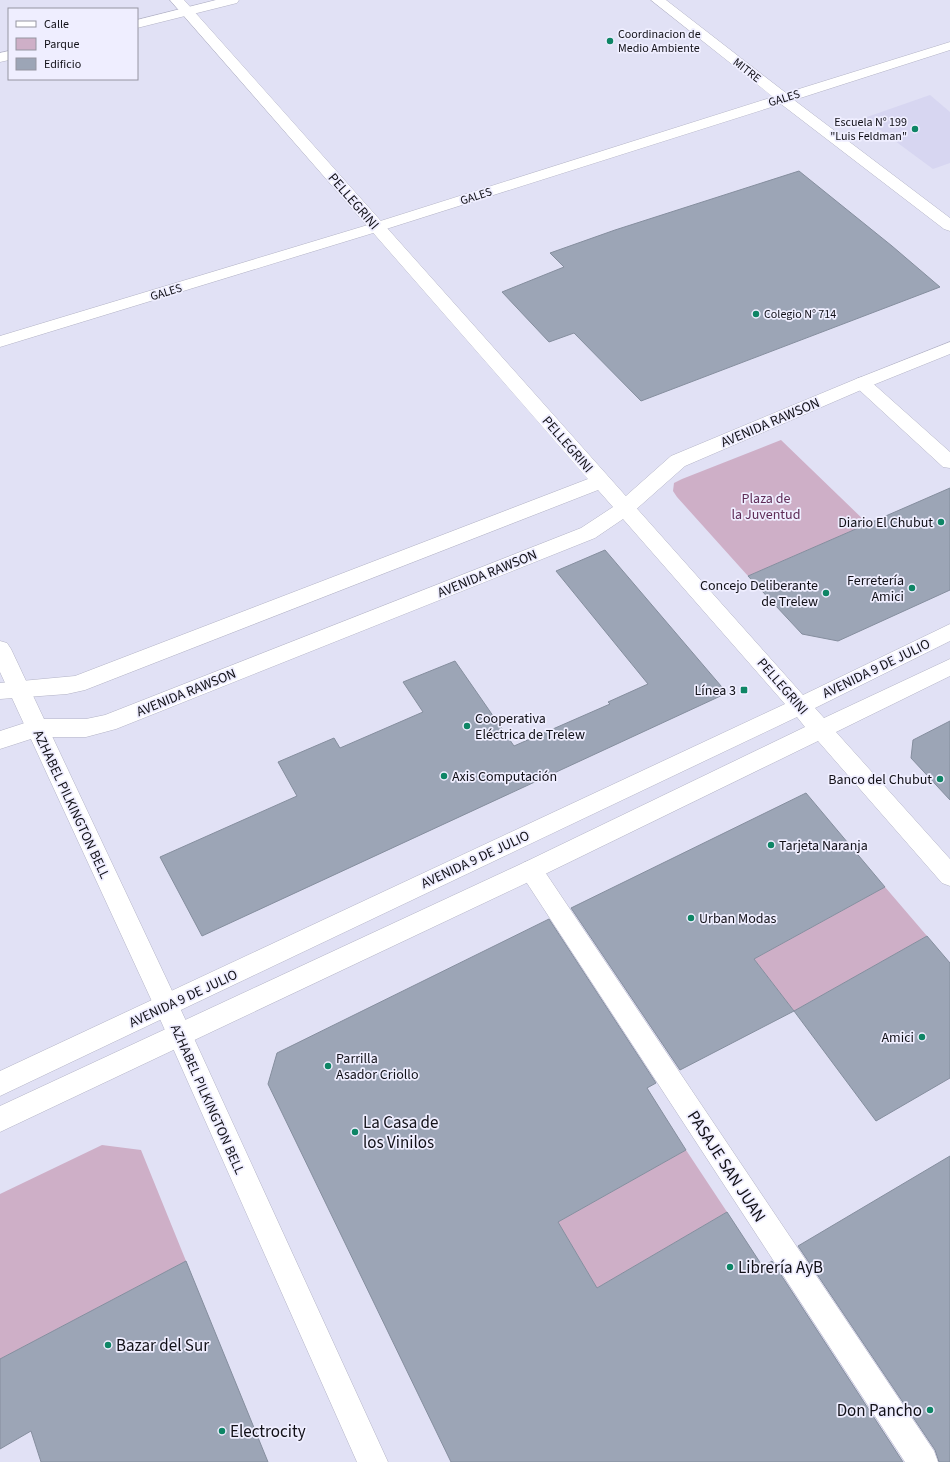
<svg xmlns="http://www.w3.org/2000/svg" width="950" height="1462" viewBox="0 0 950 1462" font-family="'Source Sans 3',sans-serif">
<rect width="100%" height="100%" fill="#e1e1f5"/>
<path fill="#d7d6f1" d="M930,95L950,112V163L933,169L864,118Z"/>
<path fill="#ceafc7" d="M781,440L868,524L748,576L677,497L673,491L674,483L682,479Z
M885,887L927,936L794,1011L754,959Z
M102,1145L141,1150L186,1261L0,1359V1194Z
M686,1150L727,1212L597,1288L558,1222Z"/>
<path fill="#9ca5b6" stroke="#858e9e" d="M799,171L892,246L940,287L641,401L574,333L549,342L502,292L564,267L550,253L615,230Z
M950,488V590L838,641L802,634L748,576Z
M605,550L727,693L202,936L160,857L297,796L278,762L334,738L340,748L423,712L403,682L455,661L514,746L610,704L608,702L648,684L556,571Z
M950,721V800L911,758L913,740Z
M806,793L885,887L754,959L794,1011L680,1070L571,908Z
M549,919L656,1083L647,1088L686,1150L558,1222L597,1288L727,1212L763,1267L772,1261L903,1462H451L268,1084L277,1053Z
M927,936L950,963V1078L876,1121L794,1011Z
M950,1156V1462H939L935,1450L798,1246Z
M186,1261L268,1462H41L31,1431L0,1449V1359Z"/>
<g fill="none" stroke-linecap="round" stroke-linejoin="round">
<defs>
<path id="service" d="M862,377L868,379L950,452V468L943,467L856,387L853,383L856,379Z"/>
<path id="pedestrian" d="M531,860L539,863L934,1451L938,1462H905L523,877L519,870L523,863Z"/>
<path id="minor" d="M216,0H239L237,3L137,28V20Z
M651,0H666L786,93L950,42V50L794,100L950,218V231L944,229L781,104L383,230L0,347V336L371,224L773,97Z
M9,51V60L0,62V53Z
M950,342V354L868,387L685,466L632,513L625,515L618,513L615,508L618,503L671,456L856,379Z
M0,641L7,643L11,649L175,997L388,1462H357L156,1010L0,672Z"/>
<path id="tertiary" d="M170,0H184L803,695L950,624V641L815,708L824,718L950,659V676L836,732L950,859V886L942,883L818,741L539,877L0,1132V1106L523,863L805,727L797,717L0,1096V1071L785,704L623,519L595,538L116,729L86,737H37L0,749V731L37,719H86L105,715L581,528L613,507L598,490L85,690L67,694L0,699V683L75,676L588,479Z"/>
</defs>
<use href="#service" stroke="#b3b3c6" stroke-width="1"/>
<use href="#pedestrian" stroke="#b3b3c6" stroke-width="1"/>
<use href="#minor" stroke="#b3b3c6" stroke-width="1"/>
<use href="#tertiary" stroke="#b3b3c6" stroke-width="1"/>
<use href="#service" fill="#fff" fill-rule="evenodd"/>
<use href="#pedestrian" fill="#fff" fill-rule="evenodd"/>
<use href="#minor" fill="#fff" fill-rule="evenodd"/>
<use href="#tertiary" fill="#fff" fill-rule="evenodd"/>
</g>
<g fill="#0e8565" stroke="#efeeff" stroke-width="1.5">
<circle cx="610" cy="41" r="4"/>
<circle cx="915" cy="129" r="4"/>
<circle cx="756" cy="314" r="4"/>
<circle cx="941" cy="522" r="4"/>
<circle cx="912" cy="588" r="4"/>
<circle cx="826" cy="593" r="4"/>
<rect x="740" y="686" width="8" height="8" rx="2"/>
<circle cx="467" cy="726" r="4"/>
<circle cx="444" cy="776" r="4"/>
<circle cx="940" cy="779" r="4"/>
<circle cx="771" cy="845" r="4"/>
<circle cx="691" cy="918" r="4"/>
<circle cx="922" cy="1037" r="4"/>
<circle cx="328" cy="1066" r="4"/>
<circle cx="355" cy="1132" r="4"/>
<circle cx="730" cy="1267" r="4"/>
<circle cx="108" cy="1345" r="4"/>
<circle cx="930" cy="1410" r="4"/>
<circle cx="222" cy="1431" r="4"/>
</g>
<g text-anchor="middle" stroke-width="3.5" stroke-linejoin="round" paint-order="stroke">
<g font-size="12" fill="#111017" stroke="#efeeff" text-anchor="start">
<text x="618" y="38">Coordinacion de<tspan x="618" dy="14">Medio Ambiente</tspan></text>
<text x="907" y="126" text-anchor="end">Escuela N° 199<tspan x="907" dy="14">"Luis Feldman"</tspan></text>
<text x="764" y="318">Colegio N° 714</text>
</g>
<g font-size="12" fill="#111017" stroke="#efeeff">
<text transform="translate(747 70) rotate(38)" y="4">MITRE</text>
<text transform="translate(784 98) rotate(-17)" y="4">GALES</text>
<text transform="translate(476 196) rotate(-18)" y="4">GALES</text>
<text transform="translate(166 292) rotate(-17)" y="4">GALES</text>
</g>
<g font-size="14" fill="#111017" stroke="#efeeff">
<text transform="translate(354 201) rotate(49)" y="5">PELLEGRINI</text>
<text transform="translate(770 422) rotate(-23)" y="5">AVENIDA RAWSON</text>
<text transform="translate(568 444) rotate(49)" y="5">PELLEGRINI</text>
<text transform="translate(487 573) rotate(-22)" y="5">AVENIDA RAWSON</text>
<text transform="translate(876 668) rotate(-26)" y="5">AVENIDA 9 DE JULIO</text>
<text transform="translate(783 686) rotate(49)" y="5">PELLEGRINI</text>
<text transform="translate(186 692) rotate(-22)" y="5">AVENIDA RAWSON</text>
<text transform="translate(72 804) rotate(65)" y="5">AZHABEL PILKINGTON BELL</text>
<text transform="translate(475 859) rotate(-25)" y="5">AVENIDA 9 DE JULIO</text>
<text transform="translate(183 998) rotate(-25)" y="5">AVENIDA 9 DE JULIO</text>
<text transform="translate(208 1099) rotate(66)" y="5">AZHABEL PILKINGTON BELL</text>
</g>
<g font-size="14" fill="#5e2b56" stroke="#efeeff">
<text x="766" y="503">Plaza de<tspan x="766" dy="16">la Juventud</tspan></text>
</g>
<g font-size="14" fill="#111017" stroke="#efeeff" text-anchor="end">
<text x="933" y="527">Diario El Chubut</text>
<text x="904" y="585">Ferretería<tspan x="904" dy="16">Amici</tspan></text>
<text x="818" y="590">Concejo Deliberante<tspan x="818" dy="16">de Trelew</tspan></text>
<text x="736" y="695">Línea 3</text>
<text x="475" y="723" text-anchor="start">Cooperativa<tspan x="475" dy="16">Eléctrica de Trelew</tspan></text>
<text x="452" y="781" text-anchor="start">Axis Computación</text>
<text x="932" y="784">Banco del Chubut</text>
<text x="779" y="850" text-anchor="start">Tarjeta Naranja</text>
<text x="699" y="923" text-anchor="start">Urban Modas</text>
<text x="914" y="1042">Amici</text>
<text x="336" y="1063" text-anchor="start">Parrilla<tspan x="336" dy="16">Asador Criollo</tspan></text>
</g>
<g font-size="17" fill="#111017" stroke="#efeeff" text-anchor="start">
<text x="363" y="1128">La Casa de<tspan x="363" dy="20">los Vinilos</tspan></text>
<text x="738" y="1273">Librería AyB</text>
<text x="116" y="1351">Bazar del Sur</text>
<text x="922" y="1416" text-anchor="end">Don Pancho</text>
<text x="230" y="1437">Electrocity</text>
</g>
<g font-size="17" fill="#111017" stroke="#efeeff">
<text transform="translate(727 1166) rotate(57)" y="6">PASAJE SAN JUAN</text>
</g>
</g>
<rect x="8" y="8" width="130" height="72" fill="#efeeff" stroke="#9695a2"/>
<rect x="16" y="21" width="20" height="6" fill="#ffffff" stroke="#9695a2"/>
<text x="44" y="28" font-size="12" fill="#111017">Calle</text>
<rect x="16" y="38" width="20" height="12" fill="#ceafc7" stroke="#9695a2"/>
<text x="44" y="48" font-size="12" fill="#111017">Parque</text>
<rect x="16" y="58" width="20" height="12" fill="#9ca5b6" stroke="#9695a2"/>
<text x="44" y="68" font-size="12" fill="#111017">Edificio</text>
</svg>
